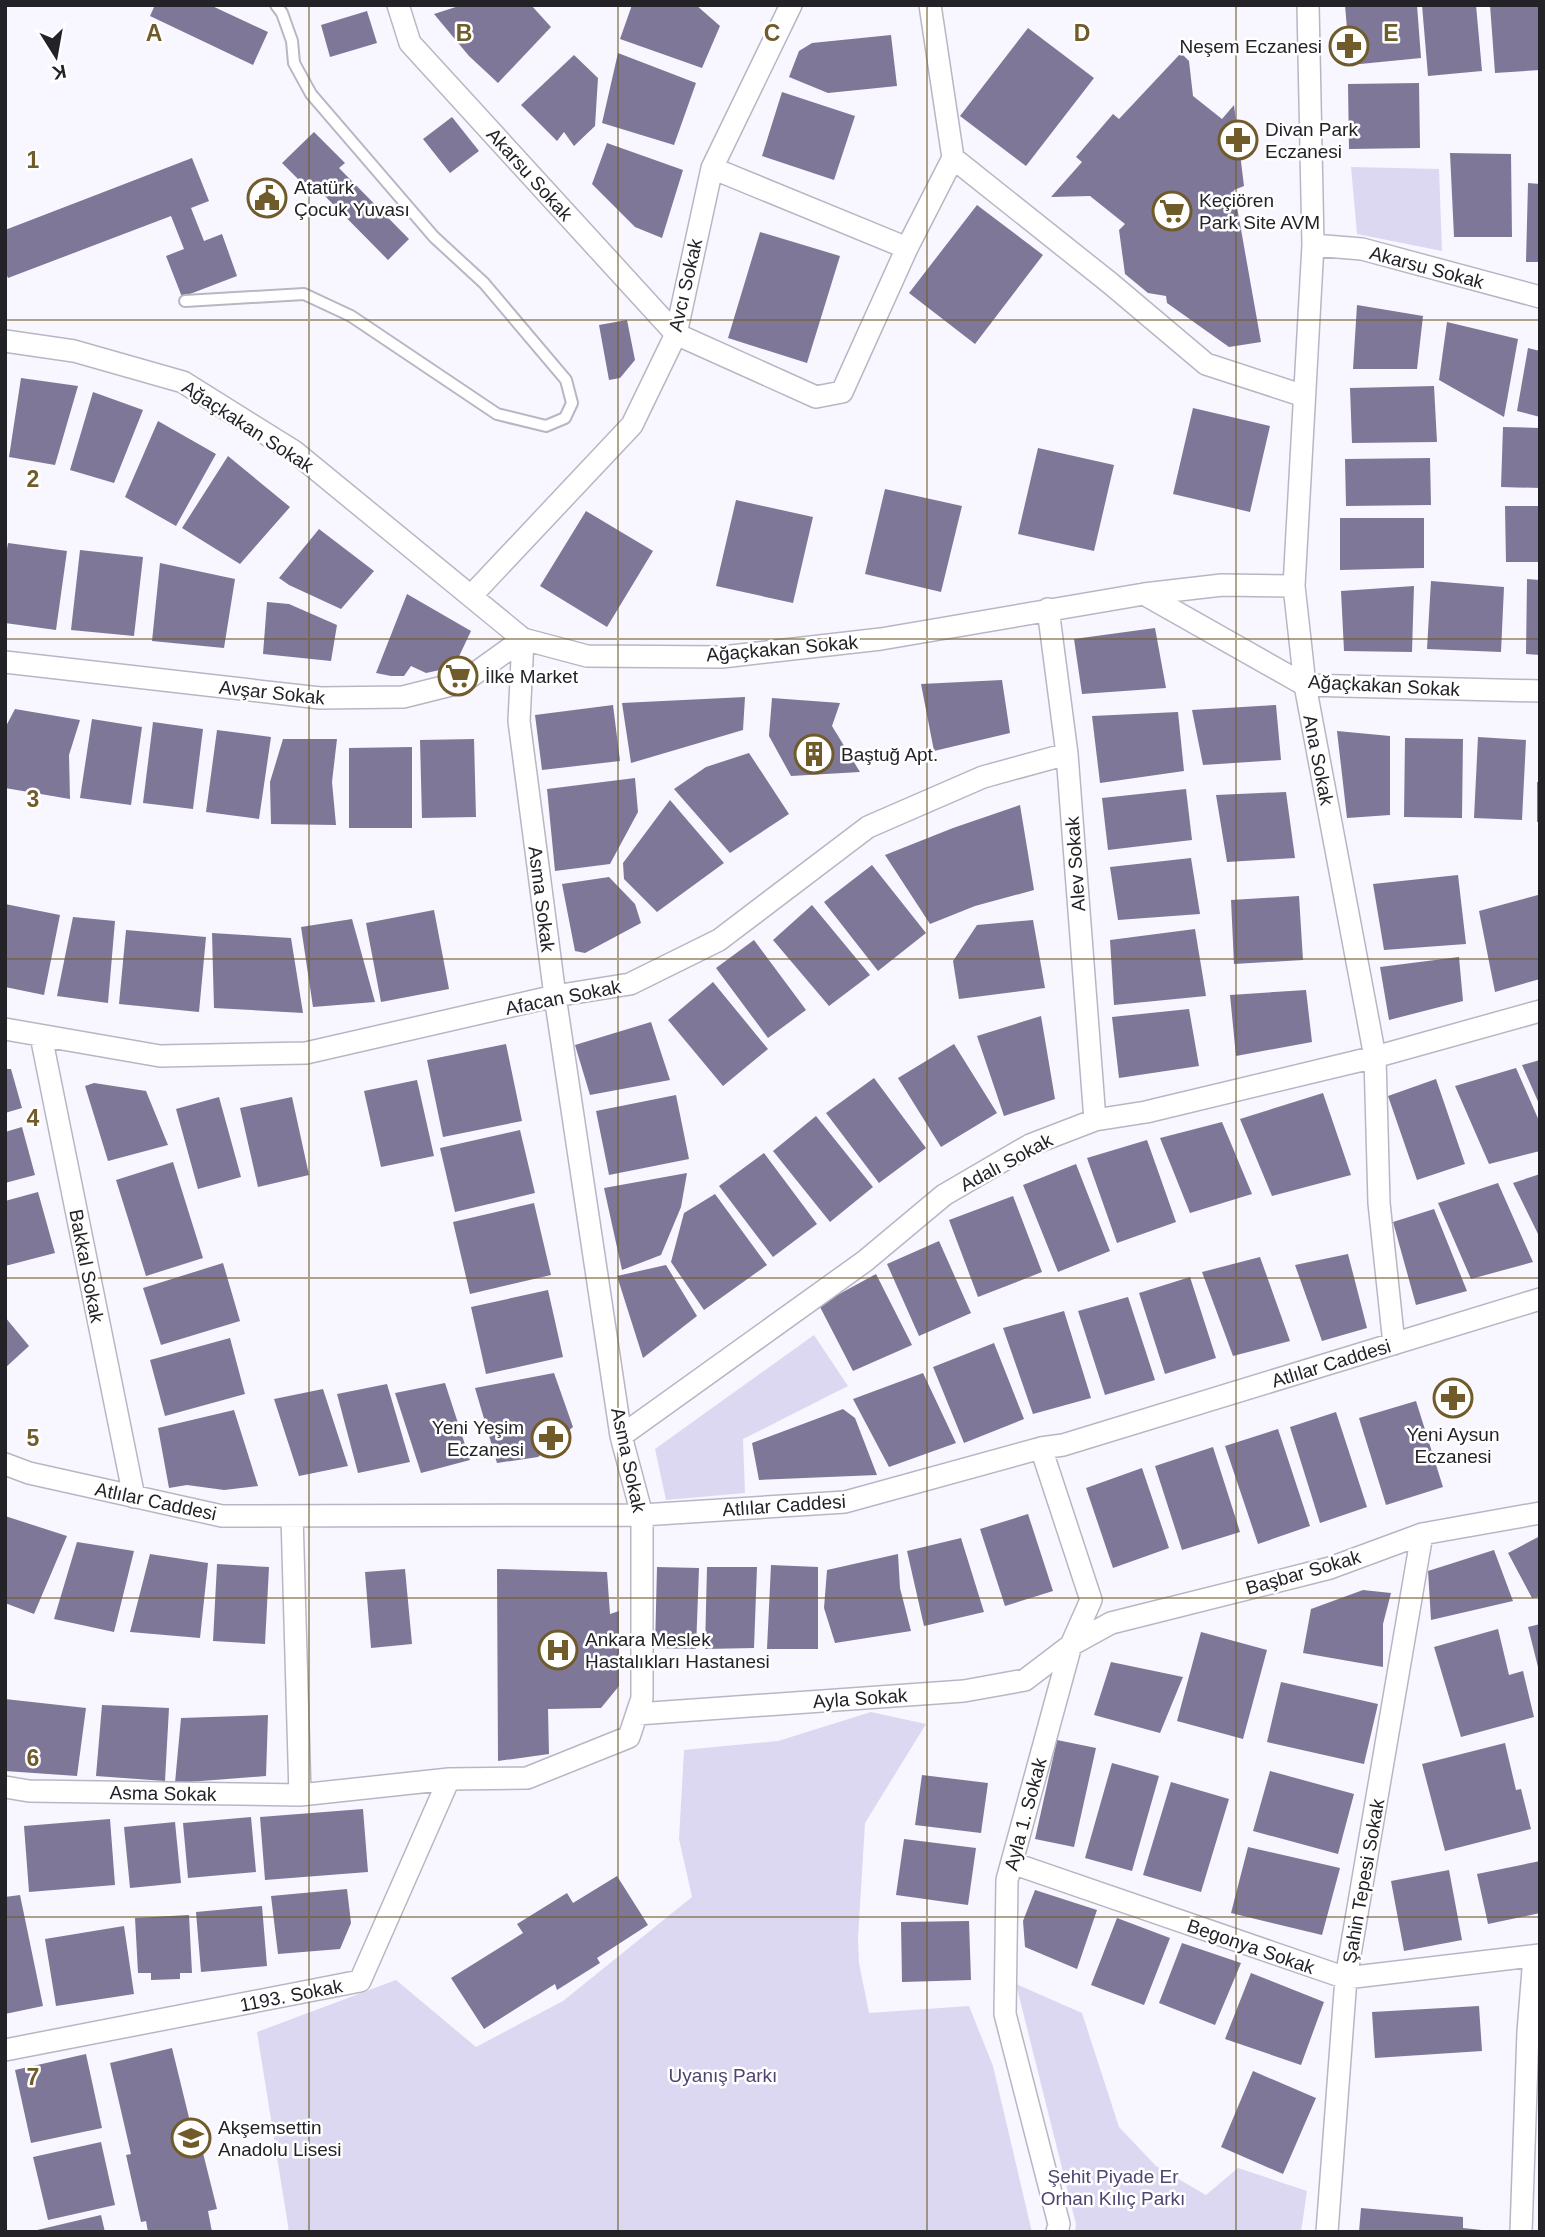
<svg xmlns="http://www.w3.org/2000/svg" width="1545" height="2237" viewBox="0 0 1545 2237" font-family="Helvetica,sans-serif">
<rect width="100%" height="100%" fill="#f8f6ff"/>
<path fill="#ddd8f2" d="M1351,167L1439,169L1442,251L1357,234Z
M814,1335L848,1386L743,1439L745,1493L666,1500L655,1449Z
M871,1712L926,1724L865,1823L858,1938L859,1963L869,2013L969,2006L993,2066L1032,2232H289L257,2032L396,1980L476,2047L563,2001L692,1897L679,1839L684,1750L778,1741Z
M1016,1984L1082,2013L1119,2127L1156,2166L1206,2195L1238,2168L1307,2191L1301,2232H1075L1076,2224Z"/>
<path fill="#7f7798" d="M155,5H210L268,32L253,65L150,16Z
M462,5H531L551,27L498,83L469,56L434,14Z
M632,5H696L720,26L702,68L620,39Z
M1345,5H1417L1421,58L1350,65Z
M1422,5H1476L1482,71L1428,76Z
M1490,5H1540V70L1495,73Z
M367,11L377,43L330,57L321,25Z
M1028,28L1094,78L1026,166L960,116Z
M891,35L897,86L828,93L789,77L799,51L812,43Z
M618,53L696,83L674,145L602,123Z
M1181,53L1189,61L1193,96L1222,119L1234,105L1244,186L1234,190L1261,342L1229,347L1167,303L1166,296L1148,293L1125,274L1119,230L1125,224L1090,196L1051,197L1082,162L1076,157L1113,114L1119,119Z
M574,55L598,78L595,126L574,146L564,132L557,141L521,105Z
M1419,83L1420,148L1349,149L1348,84Z
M782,92L855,116L834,180L762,156Z
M452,117L479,151L450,173L423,139Z
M314,132L345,163L339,168L409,239L388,260L318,189L313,194L282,163Z
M607,143L683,170L662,238L635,227L592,184Z
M1450,153L1511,154L1512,237H1454Z
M192,158L209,201L191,208L204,241L222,234L237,276L182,297L166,256L184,249L171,216L8,278L5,271V230Z
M1528,183L1540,184V262H1526Z
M977,205L1043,255L975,344L909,293Z
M760,232L840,256L807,363L728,338Z
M1357,305L1423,316L1417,369H1353Z
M627,320L635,360L620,378L609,380L599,325Z
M1447,322L1518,339L1504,417L1439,380Z
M1528,348L1540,351V417L1517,411Z
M21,378L78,386L55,465L9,457Z
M1434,386L1437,442L1352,443L1350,388Z
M93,392L143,410L114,483L70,470Z
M1193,408L1270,426L1250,512L1173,494Z
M158,421L216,454L176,526L125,497Z
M1503,427L1540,428V488L1501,487Z
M1038,448L1114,465L1094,551L1018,534Z
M228,456L290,507L240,564L182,528Z
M1430,458L1431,505L1346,506L1345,459Z
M885,489L962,506L941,592L865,574Z
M736,500L813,517L793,603L716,586Z
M1505,506H1540V562H1506Z
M586,511L653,551L607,627L540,586Z
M1340,518H1424V568L1340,570Z
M319,529L374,571L341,609L289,585L279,578Z
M8,543L67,551L56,630L5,623V562Z
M80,550L143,557L134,636L71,630Z
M160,563L235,579L224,648L152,641Z
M1527,579L1540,580V655L1526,654Z
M1431,581L1504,587L1501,652L1427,649Z
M1414,586L1412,652L1344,651L1341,591Z
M407,594L471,631L454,667L426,673L411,666L404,676H391L376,673Z
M267,602L289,604L337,625L331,661L263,654Z
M1155,628L1166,688L1082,694L1074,639Z
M1002,680L1010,733L934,751L921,684Z
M745,697L743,730L631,763L622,703Z
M772,698L840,703L832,726L860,772L791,776L769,736Z
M613,705L620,761L542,770L535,715Z
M1276,705L1281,760L1203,765L1192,710Z
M15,709L80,720L69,755L70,799L5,788V728Z
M1178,712L1184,771L1100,783L1092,716Z
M92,719L142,727L131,805L80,798Z
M153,722L203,729L193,809L143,803Z
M217,730L271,737L259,819L206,812Z
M1337,731L1390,736V815L1347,818Z
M1478,737L1526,740L1522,820L1474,818Z
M1405,738L1463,739L1462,818L1404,817Z
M283,739H337L332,782L336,825L271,824L270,782Z
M474,739L476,817L422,818L420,740Z
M412,747V828H349V748Z
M749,753L789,814L730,853L674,789L706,767Z
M635,778L638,812L610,864L555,871L547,789Z
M1537,782H1540V822H1537Z
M1186,789L1192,840L1108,850L1102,798Z
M1286,792L1295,858L1227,862L1216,795Z
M670,800L724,863L657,912L624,879L623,863Z
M1020,805L1034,890L975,906L930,924L885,855L953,828Z
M1191,858L1200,914L1118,920L1110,867Z
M872,865L926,933L878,971L824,902Z
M1458,875L1466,944L1384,950L1373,884Z
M609,877L635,904L641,923L585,953L575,951L562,884Z
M1538,895L1540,902V979L1495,992L1479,911Z
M1299,896L1303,960L1234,964L1231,900Z
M5,904L60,915L44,995L5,987Z
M812,905L870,975L829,1006L773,940Z
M434,910L449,989L381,1002L366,923Z
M73,917L115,921L108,1003L57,996Z
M352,919L375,1002L313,1007L301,927Z
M1033,920L1045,988L959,999L953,961L977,925Z
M1195,929L1206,996L1114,1005L1110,940Z
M126,930L206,937L199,1012L119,1004Z
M212,933L291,938L303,1013L214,1008Z
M754,940L806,1010L768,1038L716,968Z
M1459,957L1463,1001L1389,1020L1380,967Z
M713,982L768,1049L723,1086L668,1020Z
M1306,990L1312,1042L1236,1056L1230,995Z
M1189,1009L1199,1066L1119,1078L1112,1017Z
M1041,1016L1055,1099L1004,1116L977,1036Z
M651,1022L670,1080L590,1095L575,1045Z
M506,1044L522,1121L443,1137L427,1060Z
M954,1044L997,1113L941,1147L898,1078Z
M1540,1060V1106L1522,1065Z
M1516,1068L1540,1123V1151L1489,1164L1455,1086Z
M5,1069H11L22,1108L5,1113Z
M874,1078L926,1148L879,1183L826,1113Z
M1436,1079L1465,1164L1417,1180L1388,1096Z
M417,1080L434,1156L381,1167L364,1091Z
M94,1083L146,1091L168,1145L108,1161L85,1086Z
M1323,1093L1351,1175L1272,1196L1240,1119Z
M676,1095L689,1159L609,1175L596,1111Z
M219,1097L241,1177L198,1189L176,1109Z
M292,1097L309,1175L258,1187L240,1108Z
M816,1116L873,1187L830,1222L773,1151Z
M1222,1122L1252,1194L1190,1213L1160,1138Z
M22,1127L35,1175L5,1183V1132Z
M520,1130L535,1193L455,1212L440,1148Z
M1147,1140L1176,1222L1117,1243L1087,1158Z
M764,1153L817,1224L773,1257L719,1186Z
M173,1162L203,1258L146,1276L116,1180Z
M1076,1164L1110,1251L1058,1272L1023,1185Z
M687,1173L681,1207L661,1255L622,1270L604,1188Z
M1540,1174V1238L1513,1183Z
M1498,1183L1533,1262L1471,1279L1438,1203Z
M38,1192L55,1253L5,1266V1201Z
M715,1194L767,1265L704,1310L671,1262L684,1213Z
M1013,1196L1042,1272L978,1297L949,1220Z
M534,1203L551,1275L470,1294L453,1222Z
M1434,1209L1467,1291L1416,1305L1393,1222Z
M939,1241L971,1313L919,1336L887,1264Z
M1348,1254L1367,1328L1322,1341L1295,1265Z
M1260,1257L1290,1341L1233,1356L1202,1272Z
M223,1263L240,1321L161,1345L143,1288Z
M666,1265L697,1316L643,1358L617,1276Z
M876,1274L912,1345L853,1371L819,1305Z
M1190,1277L1216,1358L1165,1374L1139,1293Z
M548,1290L563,1357L486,1374L471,1307Z
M1128,1297L1155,1380L1105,1395L1078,1311Z
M1064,1311L1091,1398L1033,1414L1003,1328Z
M5,1317L29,1346L5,1368Z
M230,1338L245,1394L165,1416L150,1360Z
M994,1343L1024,1419L964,1443L933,1367Z
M554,1373L573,1427L538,1457L497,1463L475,1388Z
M923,1373L956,1443L889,1467L853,1399Z
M445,1383L470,1460L421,1473L395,1393Z
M387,1384L410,1462L358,1473L337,1394Z
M323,1389L348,1466L299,1476L274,1399Z
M1416,1401L1443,1487L1386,1505L1359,1418Z
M843,1409L855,1418L877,1475L759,1480L752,1443Z
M234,1410L258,1486L224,1490L187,1485L169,1488L158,1428Z
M1336,1412L1367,1507L1320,1523L1290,1427Z
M1278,1429L1310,1526L1258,1544L1225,1446Z
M1213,1447L1240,1532L1182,1550L1155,1466Z
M1142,1468L1169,1548L1113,1568L1086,1488Z
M1028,1514L1053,1591L1005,1606L980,1529Z
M5,1516L67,1536L34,1614L5,1603Z
M1540,1536V1597L1532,1598L1508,1553Z
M961,1538L984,1612L924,1626L907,1551Z
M77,1542L134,1551L114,1632L54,1619Z
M1494,1550L1513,1601L1431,1620L1428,1571Z
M150,1554L208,1563L200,1638L130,1632Z
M898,1554L900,1588L911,1631L835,1643L824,1608L827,1570Z
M217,1564L269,1567L265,1644L213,1641Z
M771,1565L818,1567V1649H767Z
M657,1567L699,1568L696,1649L655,1648Z
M707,1567H757L754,1648L705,1649Z
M405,1569L412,1644L371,1648L365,1572Z
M497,1569L607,1572L610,1614L619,1611V1686L601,1708L548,1709L549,1754L498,1761Z
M1363,1590L1391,1593L1383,1624V1667L1303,1653L1311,1609Z
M1540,1624V1671H1539L1528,1627Z
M1498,1629L1509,1675L1523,1671L1534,1717L1461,1737L1434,1647Z
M1201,1632L1267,1650L1243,1739L1177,1721Z
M1111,1662L1183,1677L1160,1733L1094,1715Z
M1281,1682L1378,1704L1364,1764L1267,1742Z
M5,1699L86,1708L77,1776L5,1771Z
M102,1705L169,1708L165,1781L96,1776Z
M268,1715L266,1776L175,1783L181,1718Z
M1057,1740L1096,1748L1074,1847L1035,1839Z
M1505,1743L1516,1790L1521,1789L1531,1829L1445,1851L1422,1764Z
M1112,1763L1159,1776L1132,1871L1085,1858Z
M1270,1771L1354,1794L1338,1854L1253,1831Z
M922,1775L988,1783L981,1833L915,1825Z
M1171,1782L1229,1799L1201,1892L1143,1875Z
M363,1809L368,1872L265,1880L260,1817Z
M251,1817L256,1872L188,1878L183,1823Z
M110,1819L115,1885L29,1892L24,1826Z
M175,1822L181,1883L130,1888L124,1827Z
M904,1839L976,1848L968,1905L896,1895Z
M1248,1847L1340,1868L1322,1935L1231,1913Z
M1540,1861V1913L1488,1924L1477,1874Z
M1449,1870L1462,1940L1404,1951L1391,1881Z
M617,1876L648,1925L597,1958L600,1963L557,1990L555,1984L484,2029L451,1978L523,1933L517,1924L567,1893L573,1903Z
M347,1889L351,1923L340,1949L278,1954L271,1896Z
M1035,1890L1097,1910L1077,1969L1025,1947L1023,1921Z
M20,1895L43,2006L5,2014V1897Z
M262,1906L267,1966L201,1972L196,1912Z
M189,1915L192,1973H180V1979L151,1980V1973H138L135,1918Z
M1117,1918L1170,1938L1144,2005L1091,1985Z
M969,1921L971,1980L902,1982L901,1922Z
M124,1926L134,1994L56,2006L45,1939Z
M1182,1943L1241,1963L1215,2025L1159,2003Z
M1251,1973L1324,2002L1301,2065L1225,2039Z
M1479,2006L1482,2051L1375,2058L1372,2012Z
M172,2048L193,2134L198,2133L217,2209L208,2211L212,2232H148L146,2221L141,2222L126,2155L131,2154L110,2063Z
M86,2054L102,2128L31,2143L15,2070Z
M1253,2071L1316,2098L1283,2174L1221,2147Z
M101,2142L115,2205L48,2220L33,2157Z
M1361,2208L1463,2217V2228L1482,2230V2232H1359Z
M101,2215L105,2232H33V2231Z"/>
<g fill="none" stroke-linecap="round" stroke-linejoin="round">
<defs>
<path id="service" d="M185,301L304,294L351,316L497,414L546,426L565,418L572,403L566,380L484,283L434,237L311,94L294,63L292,41L282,13L276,5"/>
<path id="minor" d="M398,5L410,43L676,334L816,397L842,392L907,248L953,158L1110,283L1206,364L1304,396
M930,5L953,158
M1308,5L1313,245L1294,586L1305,685L1375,1057L1379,1203L1394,1344
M712,168L907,248
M1313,245L1362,249L1540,297
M5,341L74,351L183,382L295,452L523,639L587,656L722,657L881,639L1144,594L1305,685L1540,691
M1144,594L1222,585L1294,586
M471,596L632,425L676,334L712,168L791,5
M1048,609L1067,754L1095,1120
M5,662L320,698L403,697L463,682L523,639
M5,1029L160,1056L306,1053L555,996L630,984L719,940L868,827L983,777L1067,754
M41,1036L134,1497
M621,1436L865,1261L944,1195L1030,1145L1095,1120L1146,1112L1375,1057L1540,1011
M1041,1448L1091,1600L1071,1645L1007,1880L1005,2014L1059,2224L1057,2232
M5,1464L29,1473L222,1516L642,1515L845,1502L1041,1448L1063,1445L1540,1299
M292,1516L300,1795
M637,1714L964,1691L1025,1680L1071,1645L1111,1623L1330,1568L1422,1534L1540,1513
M5,1787L29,1791L300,1795L449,1779L527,1778L629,1737L642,1698V1515L621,1436L555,996L519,721L523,639
M1012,1863L1346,1978L1540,1955
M5,2050L360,1981L449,1779
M1327,2232L1346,1978L1422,1534
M1521,2232L1528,2032L1534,1957"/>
</defs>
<use href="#service" stroke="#b9b6c4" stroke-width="14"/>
<use href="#minor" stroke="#b9b6c4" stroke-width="24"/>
<use href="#service" stroke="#fff" stroke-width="10"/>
<use href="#minor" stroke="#fff" stroke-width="21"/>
</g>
<path fill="none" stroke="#705b2a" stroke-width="2" stroke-opacity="0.55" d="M309,5V2232M618,5V2232M927,5V2232M1236,5V2232M5,320H1540M5,639H1540M5,959H1540M5,1278H1540M5,1598H1540M5,1917H1540"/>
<defs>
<symbol id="pharmacy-ring" viewBox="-11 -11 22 22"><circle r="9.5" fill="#fff" stroke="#705b2a" stroke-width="1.5"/><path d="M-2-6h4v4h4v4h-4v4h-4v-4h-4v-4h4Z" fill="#705b2a"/></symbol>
<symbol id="civic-ring" viewBox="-11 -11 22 22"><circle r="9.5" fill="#fff" stroke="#705b2a" stroke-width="1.5"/><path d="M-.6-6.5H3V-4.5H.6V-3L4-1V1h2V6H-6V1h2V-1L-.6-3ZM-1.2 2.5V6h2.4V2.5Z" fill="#705b2a"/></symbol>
<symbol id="supermarket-ring" viewBox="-11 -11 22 22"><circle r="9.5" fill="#fff" stroke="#705b2a" stroke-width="1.5"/><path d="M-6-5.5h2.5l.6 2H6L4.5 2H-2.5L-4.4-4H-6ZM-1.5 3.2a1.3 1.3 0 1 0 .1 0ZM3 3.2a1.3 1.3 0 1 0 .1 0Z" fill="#705b2a"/></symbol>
<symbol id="building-ring" viewBox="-11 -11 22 22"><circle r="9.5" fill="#fff" stroke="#705b2a" stroke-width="1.5"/><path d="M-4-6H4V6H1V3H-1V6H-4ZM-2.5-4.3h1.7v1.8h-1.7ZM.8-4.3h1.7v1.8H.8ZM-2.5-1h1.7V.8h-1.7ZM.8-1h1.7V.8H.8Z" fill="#705b2a"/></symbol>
<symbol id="hospital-ring" viewBox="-11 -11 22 22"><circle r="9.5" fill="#fff" stroke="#705b2a" stroke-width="1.5"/><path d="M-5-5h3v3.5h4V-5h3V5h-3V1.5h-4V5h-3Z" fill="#705b2a"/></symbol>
<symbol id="school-ring" viewBox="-11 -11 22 22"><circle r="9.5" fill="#fff" stroke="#705b2a" stroke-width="1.5"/><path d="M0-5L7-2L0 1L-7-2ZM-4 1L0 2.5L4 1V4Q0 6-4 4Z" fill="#705b2a"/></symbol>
</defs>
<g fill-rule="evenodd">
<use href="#pharmacy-ring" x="1327" y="24" width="44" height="44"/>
<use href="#pharmacy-ring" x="1216" y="118" width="44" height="44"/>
<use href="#civic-ring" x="245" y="176" width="44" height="44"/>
<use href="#supermarket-ring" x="1150" y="189" width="44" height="44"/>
<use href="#supermarket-ring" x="436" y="654" width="44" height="44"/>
<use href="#building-ring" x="792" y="732" width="44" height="44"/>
<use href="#pharmacy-ring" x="1431" y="1376" width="44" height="44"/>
<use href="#pharmacy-ring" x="529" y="1416" width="44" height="44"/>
<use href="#hospital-ring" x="536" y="1628" width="44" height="44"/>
<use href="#school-ring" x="169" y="2116" width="44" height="44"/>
</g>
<g text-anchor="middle" stroke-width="5" stroke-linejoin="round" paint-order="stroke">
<g font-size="19" fill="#232227" stroke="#fff" text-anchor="start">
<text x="1322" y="53" text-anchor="end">Neşem Eczanesi</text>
<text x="1265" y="136">Divan Park<tspan x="1265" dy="22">Eczanesi</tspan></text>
<text x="294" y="194">Atatürk<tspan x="294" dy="22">Çocuk Yuvası</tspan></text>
<text x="1199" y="207">Keçiören<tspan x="1199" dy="22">Park Site AVM</tspan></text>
<text x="485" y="683">İlke Market</text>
<text x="841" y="761">Baştuğ Apt.</text>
<text x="524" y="1434" text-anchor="end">Yeni Yeşim<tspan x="524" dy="22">Eczanesi</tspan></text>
<text x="1453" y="1441" text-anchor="middle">Yeni Aysun<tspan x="1453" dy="22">Eczanesi</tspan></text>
<text x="585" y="1646">Ankara Meslek<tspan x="585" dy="22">Hastalıkları Hastanesi</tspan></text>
<text x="218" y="2134">Akşemsettin<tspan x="218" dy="22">Anadolu Lisesi</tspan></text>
</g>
<g font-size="19" fill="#232227" stroke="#fff">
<text transform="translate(530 174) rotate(48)" y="7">Akarsu Sokak</text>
<text transform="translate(1427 267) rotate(15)" y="7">Akarsu Sokak</text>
<text transform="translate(685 285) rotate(-77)" y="7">Avcı Sokak</text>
<text transform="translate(248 426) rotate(33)" y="7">Ağaçkakan Sokak</text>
<text transform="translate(782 648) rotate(-5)" y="7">Ağaçkakan Sokak</text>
<text transform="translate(1384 685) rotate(3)" y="7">Ağaçkakan Sokak</text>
<text transform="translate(272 692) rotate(6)" y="7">Avşar Sokak</text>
<text transform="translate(1319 760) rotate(79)" y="7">Ana Sokak</text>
<text transform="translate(1075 864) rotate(-94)" y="7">Alev Sokak</text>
<text transform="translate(542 899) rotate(83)" y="7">Asma Sokak</text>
<text transform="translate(563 997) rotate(-11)" y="7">Afacan Sokak</text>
<text transform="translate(1006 1162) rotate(-28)" y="7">Adalı Sokak</text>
<text transform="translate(87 1266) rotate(79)" y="7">Bakkal Sokak</text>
<text transform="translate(1331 1363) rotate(-17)" y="7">Atlılar Caddesi</text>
<text transform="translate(629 1460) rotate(78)" y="7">Asma Sokak</text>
<text transform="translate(156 1501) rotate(12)" y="7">Atlılar Caddesi</text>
<text transform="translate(784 1505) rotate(-4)" y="7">Atlılar Caddesi</text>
<text transform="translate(1303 1572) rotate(-16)" y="7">Başbar Sokak</text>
<text transform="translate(860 1698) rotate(-4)" y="7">Ayla Sokak</text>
<text transform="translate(163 1793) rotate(1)" y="7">Asma Sokak</text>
<text transform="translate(1025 1814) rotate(-75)" y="7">Ayla 1. Sokak</text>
<text transform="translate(1363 1881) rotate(-80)" y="7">Şahin Tepesi Sokak</text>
<text transform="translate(1251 1946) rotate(19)" y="7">Begonya Sokak</text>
<text transform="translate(291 1995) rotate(-11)" y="7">1193. Sokak</text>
</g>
<g font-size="19" fill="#504373" stroke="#fff">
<text x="723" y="2082">Uyanış Parkı</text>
<text x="1113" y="2183">Şehit Piyade Er<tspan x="1113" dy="22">Orhan Kılıç Parkı</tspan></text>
</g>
</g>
<g font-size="23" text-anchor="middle" font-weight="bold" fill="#705b2a" stroke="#fff" stroke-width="5" stroke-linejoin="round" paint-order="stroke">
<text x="154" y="41">A</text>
<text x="464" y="41">B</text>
<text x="772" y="41">C</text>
<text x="1082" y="41">D</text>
<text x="1391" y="41">E</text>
<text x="33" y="168">1</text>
<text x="33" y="487">2</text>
<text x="33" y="807">3</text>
<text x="33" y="1126">4</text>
<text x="33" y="1446">5</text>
<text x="33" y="1766">6</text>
<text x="33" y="2085">7</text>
</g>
<rect width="1545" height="2237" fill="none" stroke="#232227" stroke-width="14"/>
<g transform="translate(56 56) rotate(169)" stroke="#ffffff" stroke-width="5" paint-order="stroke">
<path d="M0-5L12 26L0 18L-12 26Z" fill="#232227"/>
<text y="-10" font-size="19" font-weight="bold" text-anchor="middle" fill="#232227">K</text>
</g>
</svg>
